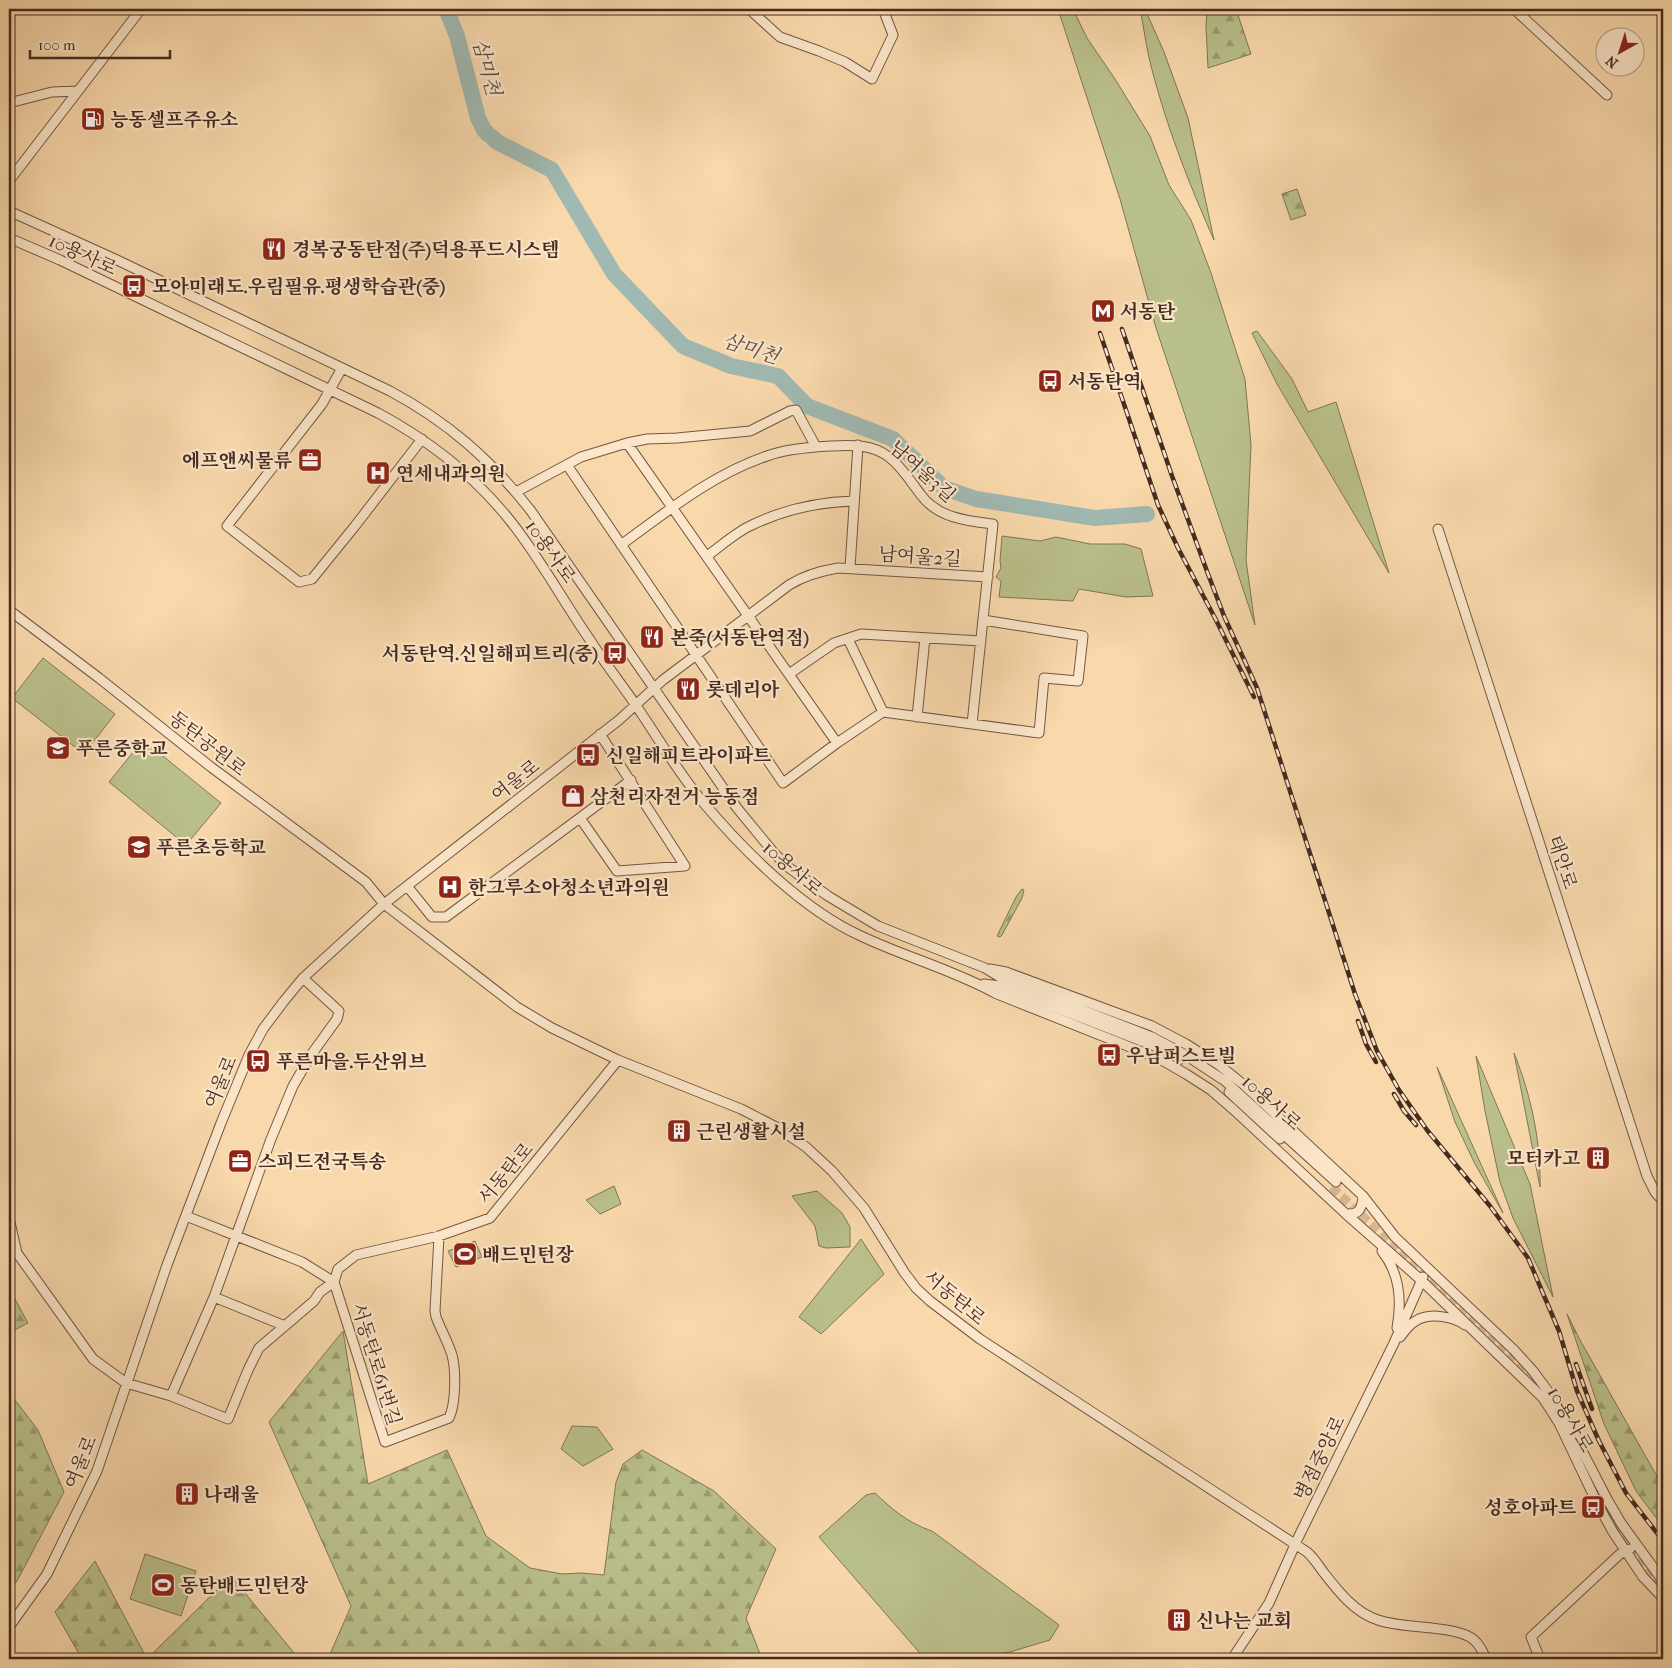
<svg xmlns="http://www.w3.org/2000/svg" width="1672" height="1668" viewBox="0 0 1672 1668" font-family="'IM FELL French Canon','Noto Serif KR',serif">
<defs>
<pattern id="forest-firs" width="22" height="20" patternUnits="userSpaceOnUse" patternTransform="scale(1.25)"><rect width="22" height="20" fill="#bac08c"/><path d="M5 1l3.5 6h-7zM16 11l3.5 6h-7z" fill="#999c72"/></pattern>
</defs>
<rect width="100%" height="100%" fill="#f9d9ac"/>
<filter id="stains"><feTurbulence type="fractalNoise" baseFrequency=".004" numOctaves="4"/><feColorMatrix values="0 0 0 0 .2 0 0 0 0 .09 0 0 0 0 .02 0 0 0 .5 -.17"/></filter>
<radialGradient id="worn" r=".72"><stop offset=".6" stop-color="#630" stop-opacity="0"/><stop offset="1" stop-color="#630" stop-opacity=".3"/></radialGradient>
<path fill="#bac08c" stroke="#807656" d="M1058,9H1073L1087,38L1115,79L1150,136L1169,185L1191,220L1211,273L1245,379L1251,445L1246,560L1255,625L1156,328L1120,199Z
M1140,9H1145L1164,52L1188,118L1214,240C1189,184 1166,125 1151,66C1146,47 1144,28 1140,9Z
M1257,331L1292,379L1308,412L1336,402L1389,573L1277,384L1252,333Z
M1002,536L1040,541L1056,537L1090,544H1125L1141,549L1153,596L1126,597L1079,589L1073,601L999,597L1001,581L996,577L1001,568L1000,561Z
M43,658L115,714L84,754L12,698Z
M143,740L221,803L186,845L109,782Z
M1514,1053C1531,1095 1541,1141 1540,1187Z
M1476,1056L1530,1184L1553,1297L1513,1218L1500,1182L1485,1111Z
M1437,1067L1503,1213L1475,1164L1455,1122Z
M614,1186L621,1204L600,1214L586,1200Z
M817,1191L842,1213L850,1227V1247L826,1248L819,1246L815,1226L792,1196Z
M861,1239L884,1274L821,1334L799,1317Z
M475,1241L482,1257L456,1267L448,1251Z
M572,1426L597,1427L613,1449L583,1466L561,1449Z
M875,1493C893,1510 908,1523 932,1531L1059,1625L1050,1640L1010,1652L963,1659H925L819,1537L866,1495Z
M145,1554L196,1571L181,1616L130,1599Z"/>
<path fill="url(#forest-firs)" stroke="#807656" d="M1207,9H1236L1251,54L1208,68L1206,26Z
M1297,189L1306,215L1291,220L1282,194Z
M1022,889L1024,890L1022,898L1002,935L1000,937L997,936L1016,897Z
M9,1288L28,1323L9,1333Z
M1567,1314L1580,1340L1663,1487V1527L1636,1491L1604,1424Z
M343,1331L368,1484L447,1450L486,1536L530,1568L562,1574L581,1573L604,1575L616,1482L623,1464L642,1450L714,1491L776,1549L746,1618L762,1659H328L351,1606L269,1422Z
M9,1389L11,1395L38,1430L64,1492L17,1581L9,1592Z
M95,1561L147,1659L231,1576L299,1659H82L55,1612Z"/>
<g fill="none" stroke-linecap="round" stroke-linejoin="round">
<path stroke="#a0b9b2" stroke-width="16" d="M446,9L457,36L478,118L484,130L489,135
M492,137L497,142L552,170L614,274L683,346L731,366L778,376L807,406L893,439L944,488L976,499L1095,518L1147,514"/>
<path stroke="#d5b690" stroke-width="9" stroke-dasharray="9 4.5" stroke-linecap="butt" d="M1332,1187L1494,1342L1542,1391L1549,1401
M1584,1465L1621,1533L1663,1591"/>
<defs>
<path id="minor" d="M749,9L780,37L819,51L845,62L872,79L893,35L883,9
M1514,9L1607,95
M9,103L52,92L78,91
M9,181L141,9
M9,211L115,259L390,391C448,422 491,460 531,511L737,808L774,853L788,867L828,896L878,926L985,968L1003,979L1152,1037L1184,1054L1225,1081L1336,1182
M9,238L60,260L378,413C430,441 476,477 512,523C541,560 563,601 590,640C604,662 620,682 635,704C657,736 677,771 702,801C743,850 803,910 861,936C905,957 954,970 997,994L1160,1059L1186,1074L1211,1090L1234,1110L1346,1214L1421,1280L1543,1398L1559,1423L1598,1505L1613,1532L1643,1577L1663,1598
M342,368L322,404L227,526L299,582L312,579L355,526L422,439
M627,443L837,743
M567,465L783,783L837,743L883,712L1039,733L1044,678L1078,681L1083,636L983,620
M516,492L581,457L627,443L647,439L677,438L750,431L790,411L796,410L816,447
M1438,529L1647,1176L1655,1192L1663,1201
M621,545C666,512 713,474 767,456C785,449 811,447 831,446C852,445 872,444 889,457C902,467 911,482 921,495C938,518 967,521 993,524L972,724
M707,556C721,546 736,532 752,525C783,510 819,502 854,501
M850,568L858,445
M9,610L99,678L211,767L366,882L384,904L517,1007L552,1028L618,1060L741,1109L778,1128L806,1147L832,1171L864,1208L904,1272L916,1288L930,1301L980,1339L1307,1552C1314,1558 1318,1565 1324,1573C1338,1591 1355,1613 1378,1620C1402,1629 1458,1625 1474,1640C1480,1645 1483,1652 1486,1659
M848,639L883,712
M789,674L834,643L861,634L981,641
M917,717L925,638
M580,818L617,871L685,866L600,734
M407,886L432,917H446L631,780
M990,969L1006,972L1152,1026L1186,1044L1219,1065L1244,1085L1363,1196L1395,1237L1514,1350L1533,1371L1559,1406L1607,1499L1621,1523L1663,1581
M984,984L1000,986L1162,1049L1181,1059
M1229,1092L1280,1139
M1346,1214C1359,1215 1362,1209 1363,1196
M9,1218L17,1253L93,1359L126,1383L171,1396L228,1419L248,1370L259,1348L314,1301L320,1292L334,1282L302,1262L186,1216
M439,1236L435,1311L436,1317C441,1330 448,1342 452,1355C456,1370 456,1404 449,1418L385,1442L334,1282L338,1269L356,1255L439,1236L490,1218L618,1060
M1382,1251C1400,1274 1402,1300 1397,1328
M214,1297L285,1326
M1400,1337C1404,1332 1409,1325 1414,1322C1428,1312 1452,1316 1465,1325
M171,1396L214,1297L271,1139L293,1086L311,1055L337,1019L339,1011L303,978
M9,1627L47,1574L97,1471L167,1265L221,1123L249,1055L263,1029L284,1001L303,978L384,904L619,720L663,680L789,585C805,575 820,571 838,568L988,577
M1232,1659L1269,1603L1298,1538L1394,1343L1423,1277
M1540,1659L1531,1637L1620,1554L1630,1549"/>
</defs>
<use href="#minor" stroke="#735644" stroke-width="11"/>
<use href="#minor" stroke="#fbe6c9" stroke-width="9"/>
<defs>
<path id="rail" d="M1122,329L1172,476L1208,574L1224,616L1257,688L1355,994L1377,1051L1399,1090L1427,1130L1490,1206L1528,1258L1559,1331L1577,1391L1599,1441L1626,1493L1663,1541
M1100,333L1158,505L1178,548L1216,620L1254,697
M1358,1021L1366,1044L1376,1062
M1394,1094L1404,1111L1416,1125
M1576,1364L1592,1409"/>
</defs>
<use href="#rail" stroke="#462b21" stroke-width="4.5"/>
<use href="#rail" stroke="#fbe6c9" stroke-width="2.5" stroke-dasharray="8" stroke-linecap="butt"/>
</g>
<defs>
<symbol id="fuel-square" viewBox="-11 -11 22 22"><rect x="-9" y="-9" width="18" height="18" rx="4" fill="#8f2418" stroke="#fbe6c9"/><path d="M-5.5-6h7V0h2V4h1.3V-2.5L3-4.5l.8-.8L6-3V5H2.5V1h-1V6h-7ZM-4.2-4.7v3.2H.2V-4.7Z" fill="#fff"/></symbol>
<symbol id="restaurant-square" viewBox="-11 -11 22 22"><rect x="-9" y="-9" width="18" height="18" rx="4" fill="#8f2418" stroke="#fbe6c9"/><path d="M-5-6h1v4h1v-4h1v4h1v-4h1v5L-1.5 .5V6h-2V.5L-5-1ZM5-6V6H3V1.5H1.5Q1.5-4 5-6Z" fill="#fff"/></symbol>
<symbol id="bus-square" viewBox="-11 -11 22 22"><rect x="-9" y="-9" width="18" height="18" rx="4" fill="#8f2418" stroke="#fbe6c9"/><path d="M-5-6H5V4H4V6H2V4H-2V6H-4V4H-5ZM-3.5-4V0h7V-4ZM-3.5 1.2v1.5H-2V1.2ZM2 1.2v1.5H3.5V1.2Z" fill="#fff"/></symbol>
<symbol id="metro-square" viewBox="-11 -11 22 22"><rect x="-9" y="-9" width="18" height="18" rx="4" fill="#8f2418" stroke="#fbe6c9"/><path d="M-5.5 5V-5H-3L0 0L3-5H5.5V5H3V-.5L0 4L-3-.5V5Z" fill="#fff"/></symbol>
<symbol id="office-square" viewBox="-11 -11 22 22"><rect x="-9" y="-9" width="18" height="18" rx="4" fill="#8f2418" stroke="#fbe6c9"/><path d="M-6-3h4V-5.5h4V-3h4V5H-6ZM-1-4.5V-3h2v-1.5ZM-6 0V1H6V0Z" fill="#fff"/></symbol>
<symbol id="hospital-square" viewBox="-11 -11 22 22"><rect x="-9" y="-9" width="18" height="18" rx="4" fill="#8f2418" stroke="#fbe6c9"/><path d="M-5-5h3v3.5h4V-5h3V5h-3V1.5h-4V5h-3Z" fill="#fff"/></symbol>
<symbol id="school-square" viewBox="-11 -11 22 22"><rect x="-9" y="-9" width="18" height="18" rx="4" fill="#8f2418" stroke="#fbe6c9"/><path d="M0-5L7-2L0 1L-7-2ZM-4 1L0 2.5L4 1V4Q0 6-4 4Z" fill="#fff"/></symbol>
<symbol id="shop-square" viewBox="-11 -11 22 22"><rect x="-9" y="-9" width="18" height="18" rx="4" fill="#8f2418" stroke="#fbe6c9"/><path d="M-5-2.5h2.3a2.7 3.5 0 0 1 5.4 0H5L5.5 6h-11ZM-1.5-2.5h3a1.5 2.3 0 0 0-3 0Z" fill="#fff"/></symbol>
<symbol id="building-square" viewBox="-11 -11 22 22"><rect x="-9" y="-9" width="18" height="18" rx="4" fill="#8f2418" stroke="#fbe6c9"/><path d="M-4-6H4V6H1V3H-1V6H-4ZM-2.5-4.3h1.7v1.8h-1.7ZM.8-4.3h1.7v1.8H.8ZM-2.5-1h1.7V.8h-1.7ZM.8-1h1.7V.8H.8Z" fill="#fff"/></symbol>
<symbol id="stadium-square" viewBox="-11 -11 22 22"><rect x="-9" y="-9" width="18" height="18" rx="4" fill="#8f2418" stroke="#fbe6c9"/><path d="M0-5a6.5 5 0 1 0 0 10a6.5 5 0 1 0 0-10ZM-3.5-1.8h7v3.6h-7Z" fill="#fff"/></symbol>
</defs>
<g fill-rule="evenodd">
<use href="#fuel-square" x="79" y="105" width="28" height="28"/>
<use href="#restaurant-square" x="260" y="235" width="28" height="28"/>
<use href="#bus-square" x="120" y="272" width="28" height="28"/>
<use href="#metro-square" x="1089" y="297" width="28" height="28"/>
<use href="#bus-square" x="1036" y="367" width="28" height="28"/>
<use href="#office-square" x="296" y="446" width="28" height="28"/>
<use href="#hospital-square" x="364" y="459" width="28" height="28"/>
<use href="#restaurant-square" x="638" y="623" width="28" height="28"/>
<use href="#bus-square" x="601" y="639" width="28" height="28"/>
<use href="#restaurant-square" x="674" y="675" width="28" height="28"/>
<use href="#school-square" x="44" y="734" width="28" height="28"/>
<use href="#bus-square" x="574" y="741" width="28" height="28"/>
<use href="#shop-square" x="559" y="782" width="28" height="28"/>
<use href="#school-square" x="125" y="833" width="28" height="28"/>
<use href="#hospital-square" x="436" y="873" width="28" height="28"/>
<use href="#bus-square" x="1095" y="1041" width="28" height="28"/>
<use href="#bus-square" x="244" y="1047" width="28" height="28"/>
<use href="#building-square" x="665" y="1117" width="28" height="28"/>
<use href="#building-square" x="1584" y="1144" width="28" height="28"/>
<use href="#office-square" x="226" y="1147" width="28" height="28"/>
<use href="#stadium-square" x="451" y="1240" width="28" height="28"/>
<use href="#building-square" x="173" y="1480" width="28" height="28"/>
<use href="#bus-square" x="1579" y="1493" width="28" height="28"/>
<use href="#stadium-square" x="149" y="1571" width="28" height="28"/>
<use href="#building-square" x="1165" y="1606" width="28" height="28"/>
</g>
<g text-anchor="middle" stroke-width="4.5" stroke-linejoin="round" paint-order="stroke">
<g font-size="19" font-weight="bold" fill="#462b21" stroke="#fbe6c9" text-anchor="start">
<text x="110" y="126">능동셀프주유소</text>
<text x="292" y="256">경복궁동탄점(주)덕용푸드시스템</text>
<text x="152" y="293">모아미래도.우림필유.평생학습관(중)</text>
<text x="1120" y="318">서동탄</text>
<text x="1068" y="388">서동탄역</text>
<text x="292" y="467" text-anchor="end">에프앤씨물류</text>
<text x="396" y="480">연세내과의원</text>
<text x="670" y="644">본죽(서동탄역점)</text>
<text x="598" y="660" text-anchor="end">서동탄역.신일해피트리(중)</text>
<text x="706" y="696">롯데리아</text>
<text x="76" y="755">푸른중학교</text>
<text x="606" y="762">신일해피트라이파트</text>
<text x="590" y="803">삼천리자전거 능동점</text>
<text x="156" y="854">푸른초등학교</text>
<text x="468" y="894">한그루소아청소년과의원</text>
<text x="1126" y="1062">우남퍼스트빌</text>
<text x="276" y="1068">푸른마을.두산위브</text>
<text x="696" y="1138">근린생활시설</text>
<text x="1580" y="1165" text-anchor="end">모터카고</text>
<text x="258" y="1168">스피드전국특송</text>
<text x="482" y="1261">배드민턴장</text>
<text x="204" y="1501">나래울</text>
<text x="1576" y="1514" text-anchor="end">성호아파트</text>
<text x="180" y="1592">동탄배드민턴장</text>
<text x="1196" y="1627">신나는 교회</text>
</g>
<g font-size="19" fill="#462b21" stroke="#fbe6c9">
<text transform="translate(83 254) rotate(25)" y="7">10용사로</text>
<text transform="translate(923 471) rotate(42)" y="7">남여울3길</text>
<text transform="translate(551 551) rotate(55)" y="7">10용사로</text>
<text transform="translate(920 556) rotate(4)" y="7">남여울2길</text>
<text transform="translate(208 743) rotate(38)" y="7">동탄공원로</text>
<text transform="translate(515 780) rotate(-38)" y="7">여울로</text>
<text transform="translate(1563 862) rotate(72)" y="7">태안로</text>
<text transform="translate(793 868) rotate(41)" y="7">10용사로</text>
<text transform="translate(220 1082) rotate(-67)" y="7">여울로</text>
<text transform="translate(1272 1102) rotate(42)" y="7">10용사로</text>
<text transform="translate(505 1173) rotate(-50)" y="7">서동탄로</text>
<text transform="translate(955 1297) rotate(40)" y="7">서동탄로</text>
<text transform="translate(377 1364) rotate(73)" y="7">서동탄로61번길</text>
<text transform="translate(1571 1419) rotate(60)" y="7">10용사로</text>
<text transform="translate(1319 1458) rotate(-64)" y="7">병점중앙로</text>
<text transform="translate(80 1462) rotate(-68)" y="7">여울로</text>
</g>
<g font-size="20" font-style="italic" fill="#5c4e45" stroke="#fbe6c9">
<text transform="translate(487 67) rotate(75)" y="7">삼미천</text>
<text transform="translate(751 348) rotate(18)" y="7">삼미천</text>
</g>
</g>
<rect width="1672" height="1668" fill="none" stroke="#f9d9ac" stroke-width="30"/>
<rect x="10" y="10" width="1652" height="1648" fill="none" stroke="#462b21" stroke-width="2.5"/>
<rect x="15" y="15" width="1642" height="1638" fill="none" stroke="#462b21"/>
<g transform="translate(1620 52) rotate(219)"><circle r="24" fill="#fbe6c9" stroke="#b39b86"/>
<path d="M0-4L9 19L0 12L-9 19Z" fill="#8f2418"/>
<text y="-8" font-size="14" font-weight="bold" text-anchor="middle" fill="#462b21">N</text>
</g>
<path d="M30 50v8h140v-8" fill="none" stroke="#462b21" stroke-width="2.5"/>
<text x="38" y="50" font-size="15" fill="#462b21" stroke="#fbe6c9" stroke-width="4" paint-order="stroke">100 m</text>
<rect width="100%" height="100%" filter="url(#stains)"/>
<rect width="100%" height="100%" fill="url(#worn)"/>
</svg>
